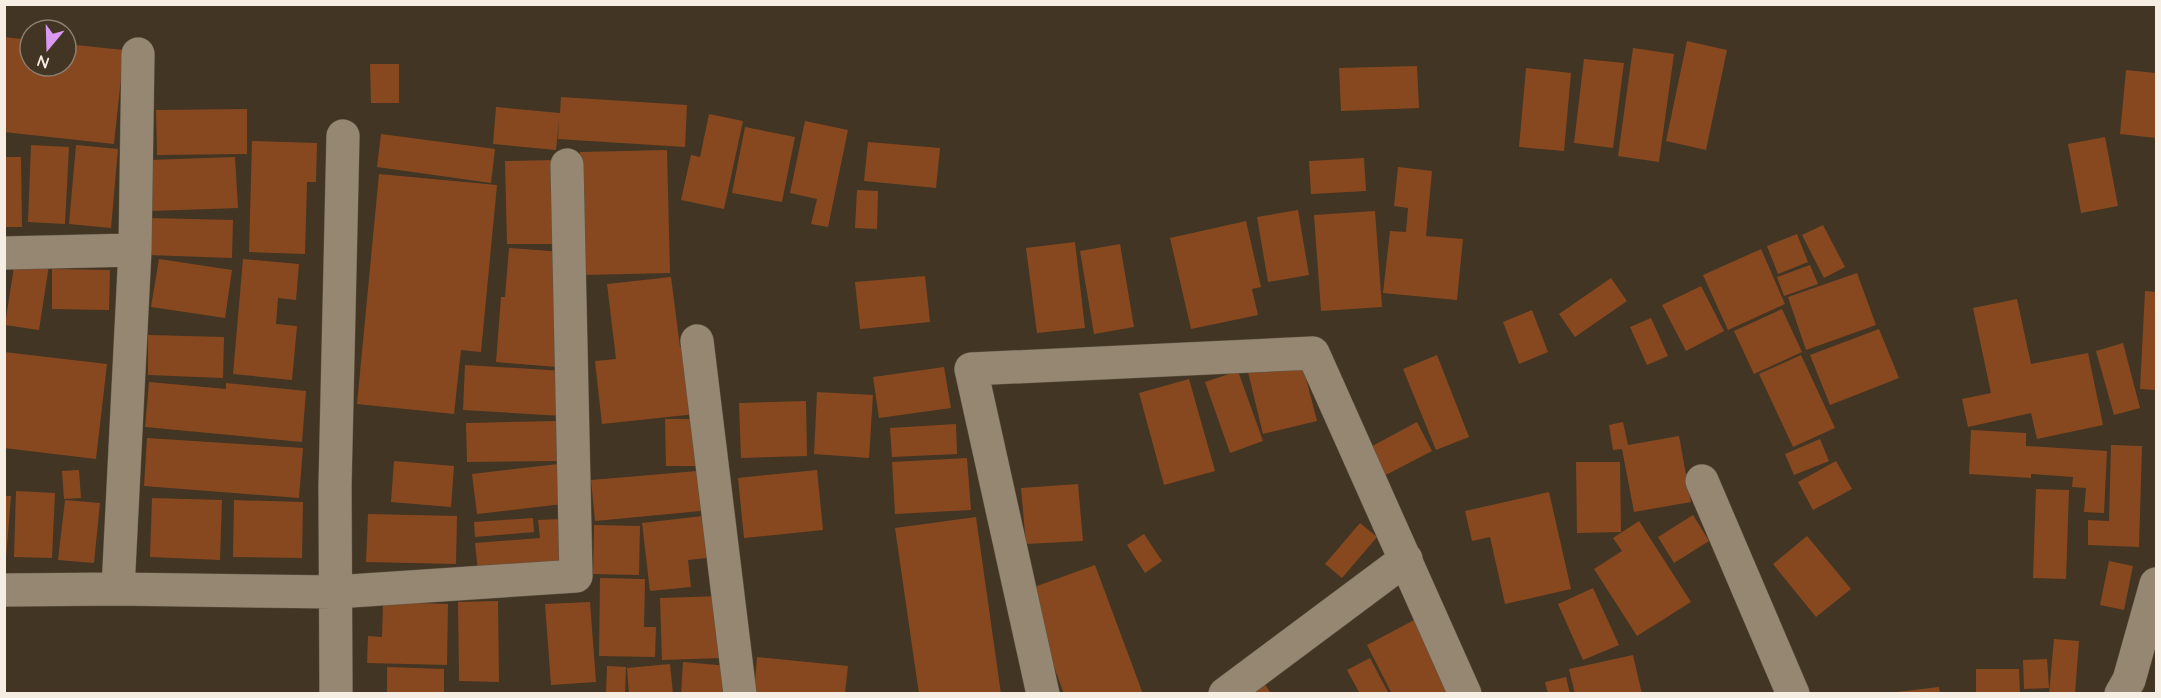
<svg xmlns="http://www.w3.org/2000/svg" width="2161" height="698" viewBox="0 0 2161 698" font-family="Quicksand,sans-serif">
<rect width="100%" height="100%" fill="#423523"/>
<path fill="#874820" d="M4,37L30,40V66H66V44L124,50L114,144L4,132Z
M1687,41L1727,50L1706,150L1666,141Z
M1633,48L1674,54L1659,162L1618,156Z
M1584,59L1624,63L1613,148L1574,143Z
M370,64H399V103H371Z
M1417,66L1419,108L1341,111L1339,68Z
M1526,68L1571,73L1564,151L1519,147Z
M2126,70L2156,73V138L2120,134Z
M561,97L687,105L685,147L558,139L559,121L556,150L493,144L496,107L560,113Z
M247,109V154L157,155L156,110Z
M709,114L743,121L724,209L681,200L691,155L700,157Z
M805,121L848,130L828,227L811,224L817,199L790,193Z
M745,127L795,137L782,202L732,193Z
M381,134L495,149L491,183L377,167Z
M2105,137L2118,206L2081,213L2068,144Z
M252,141L317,143L316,182H307L305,254L249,252Z
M868,142L940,148L936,188L864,181Z
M31,145L69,147L65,224L28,222Z
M76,145L118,149L111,228L69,224Z
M667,150L670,273L584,275L580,152Z
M4,157H21L22,227H4Z
M235,157L238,208L151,211L149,160Z
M1364,158L1366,191L1311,194L1309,161Z
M555,160L557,244H507L505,161Z
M1398,167L1432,171L1426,236L1463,239L1457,300L1383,293L1390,231L1406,232L1408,208L1394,206Z
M379,174L497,185L481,352L461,350L454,414L357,404Z
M857,190L878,191L877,229L855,228Z
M1298,210L1309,275L1268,282L1257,217Z
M1375,211L1382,307L1321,311L1314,215Z
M149,218L233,220L232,258L148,255Z
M1246,221L1261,287L1252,289L1258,315L1191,329L1170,238Z
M1823,225L1845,267L1824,278L1802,235Z
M1797,234L1808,262L1778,274L1767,246Z
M1075,242L1085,328L1037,333L1026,248Z
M1120,244L1134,327L1094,334L1080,251Z
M509,248L564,252L556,367L496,362L501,297H505Z
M1761,249L1785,304L1728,330L1703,275Z
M159,259L232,270L225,318L151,307Z
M243,259L299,264L296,300L278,298L276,324L297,326L292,380L233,374Z
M15,260L49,265L39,330L5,325Z
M1810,265L1818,284L1784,296L1777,277Z
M52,269L110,270L109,310L52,309Z
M1857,273L1876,325L1806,350L1788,297Z
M925,276L930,322L860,329L855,282Z
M671,277L680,347H688L696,414L602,424L595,361L616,359L607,284Z
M1611,278L1627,301L1575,337L1559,314Z
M1701,286L1724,331L1686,351L1662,305Z
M2145,291L2156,292V390L2140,389Z
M2017,299L2031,364L2088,353L2103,425L2037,439L2031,413L1968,427L1962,399L1991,393L1973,308Z
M1782,309L1802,352L1754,374L1734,331Z
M1532,310L1548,352L1519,364L1503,322Z
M1651,318L1668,356L1647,365L1630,327Z
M1879,329L1899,378L1830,405L1810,355Z
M148,335L224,337L223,378L148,375Z
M2123,343L2140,408L2114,415L2096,351Z
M4,352L107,364L96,459L4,448Z
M1437,355L1469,437L1436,450L1403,369Z
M1801,355L1835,428L1793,447L1759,374Z
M1301,359L1317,421L1263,434L1248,372Z
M465,365L565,371L562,416L463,410Z
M944,367L951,408L879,418L873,377Z
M1238,371L1263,441L1230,453L1205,382Z
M1189,379L1215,471L1164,485L1139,393Z
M149,382L226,389V383L306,391L302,442L145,427Z
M817,392L873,395L869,458L814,454Z
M806,401L807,456L741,458L739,403Z
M665,419H696L697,466H666Z
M557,421L558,461L467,462L466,423Z
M1417,422L1432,451L1378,479L1363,451Z
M1623,422L1628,445L1679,436L1691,502L1634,512L1622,449L1613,450L1609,425Z
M956,424L957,454L892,457L890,428Z
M1971,430L2026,433V446L2107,451L2104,513L2084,512L2086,488L2072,487L2073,477L2031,474V478L1969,474Z
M147,438L303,448L299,498L144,486Z
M1820,439L1829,461L1794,475L1785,454Z
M2111,445L2142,446L2139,547L2088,545V520L2109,521Z
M967,458L971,510L895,514L892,462Z
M394,461L454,466L451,507L391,502Z
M1836,461L1852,489L1813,510L1798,482Z
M1576,462H1620L1621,532L1577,533Z
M558,464L563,504L477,514L472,474Z
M79,470L81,498L64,499L62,471Z
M817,470L823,530L744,538L738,478Z
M697,471L701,511L595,521L591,480Z
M1078,484L1083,541L1026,544L1021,488Z
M2036,489L2069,490L2066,579L2033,578Z
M16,491L55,493L52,558L14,557Z
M1549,492L1571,589L1505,604L1490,537L1472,541L1465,511Z
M4,496H11L6,558H4Z
M152,498L222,500L220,560L150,557Z
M65,500L100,503L94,563L58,560Z
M234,500L303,502L302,558L233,557Z
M368,514L457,516L456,564L366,562Z
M711,515L715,557L688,560L691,587L650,591L642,523Z
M1693,515L1709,541L1674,563L1658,537Z
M976,517L1001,694H919L895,528Z
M533,518L534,532L475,537L474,522Z
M561,519L565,565L478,572L475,543L540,538L538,520Z
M1639,521L1691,602L1637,636L1594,569L1622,551L1613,538Z
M1360,523L1377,537L1342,578L1325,564Z
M594,525L640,526L639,575L593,574Z
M1144,534L1162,561L1145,573L1127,545Z
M1807,536L1851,589L1816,617L1773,564Z
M2109,561L2133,566L2124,610L2100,605Z
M1095,565L1143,694H1064L1026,590Z
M600,578L645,579L644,627H656L655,657L599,656Z
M1593,588L1619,645L1583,660L1558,604Z
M721,596L723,658L662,660L660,598Z
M498,601L499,682L459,681L458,602Z
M383,602L448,604L447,665L367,663L368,636L382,637Z
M590,602L596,682L551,685L545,604Z
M1416,619L1455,694H1392L1367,645Z
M2054,639L2079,641L2075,694H2049Z
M1633,655L1642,694H1575L1569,669Z
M757,657L848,666L845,694H754Z
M1370,658L1389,694H1360L1347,670Z
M2047,659L2049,688L2024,689L2023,660Z
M683,662L729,666L727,694H681Z
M670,664L673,694H629L627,668Z
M607,666L626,667L625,694H606Z
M387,667L444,669V694H387Z
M1976,669H2019L2020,694H1976Z
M1566,677L1570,694H1548L1545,682Z
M1263,681L1271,694H1240Z
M1939,687L1940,694H1897V692Z"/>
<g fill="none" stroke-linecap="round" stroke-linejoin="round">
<defs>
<path id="minor" d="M4,253L135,250
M697,341L740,694
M1702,481L1793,694
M118,589L135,250L138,54
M4,590L118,589L335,592L576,576L567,165
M336,694L335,486L343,136
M1043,694L971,369L1313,353L1465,694
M1225,694L1406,559"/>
<path id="tertiary" d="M2121,694L2129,680L2156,584"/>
</defs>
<use href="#minor" stroke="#5e5343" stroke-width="34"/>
<use href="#tertiary" stroke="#5e5343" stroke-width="34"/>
<use href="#minor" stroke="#968773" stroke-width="33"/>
<use href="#tertiary" stroke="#968773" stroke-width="33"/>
</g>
<rect width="2161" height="698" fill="none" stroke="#f7eee3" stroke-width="12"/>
<g transform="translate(48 48) rotate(199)"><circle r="28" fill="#423523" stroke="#8a7f70" stroke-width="1.5"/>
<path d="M0-4.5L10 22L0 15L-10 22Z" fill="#dc99f4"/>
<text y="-9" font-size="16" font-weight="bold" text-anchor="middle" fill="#f7eee3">N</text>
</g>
</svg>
